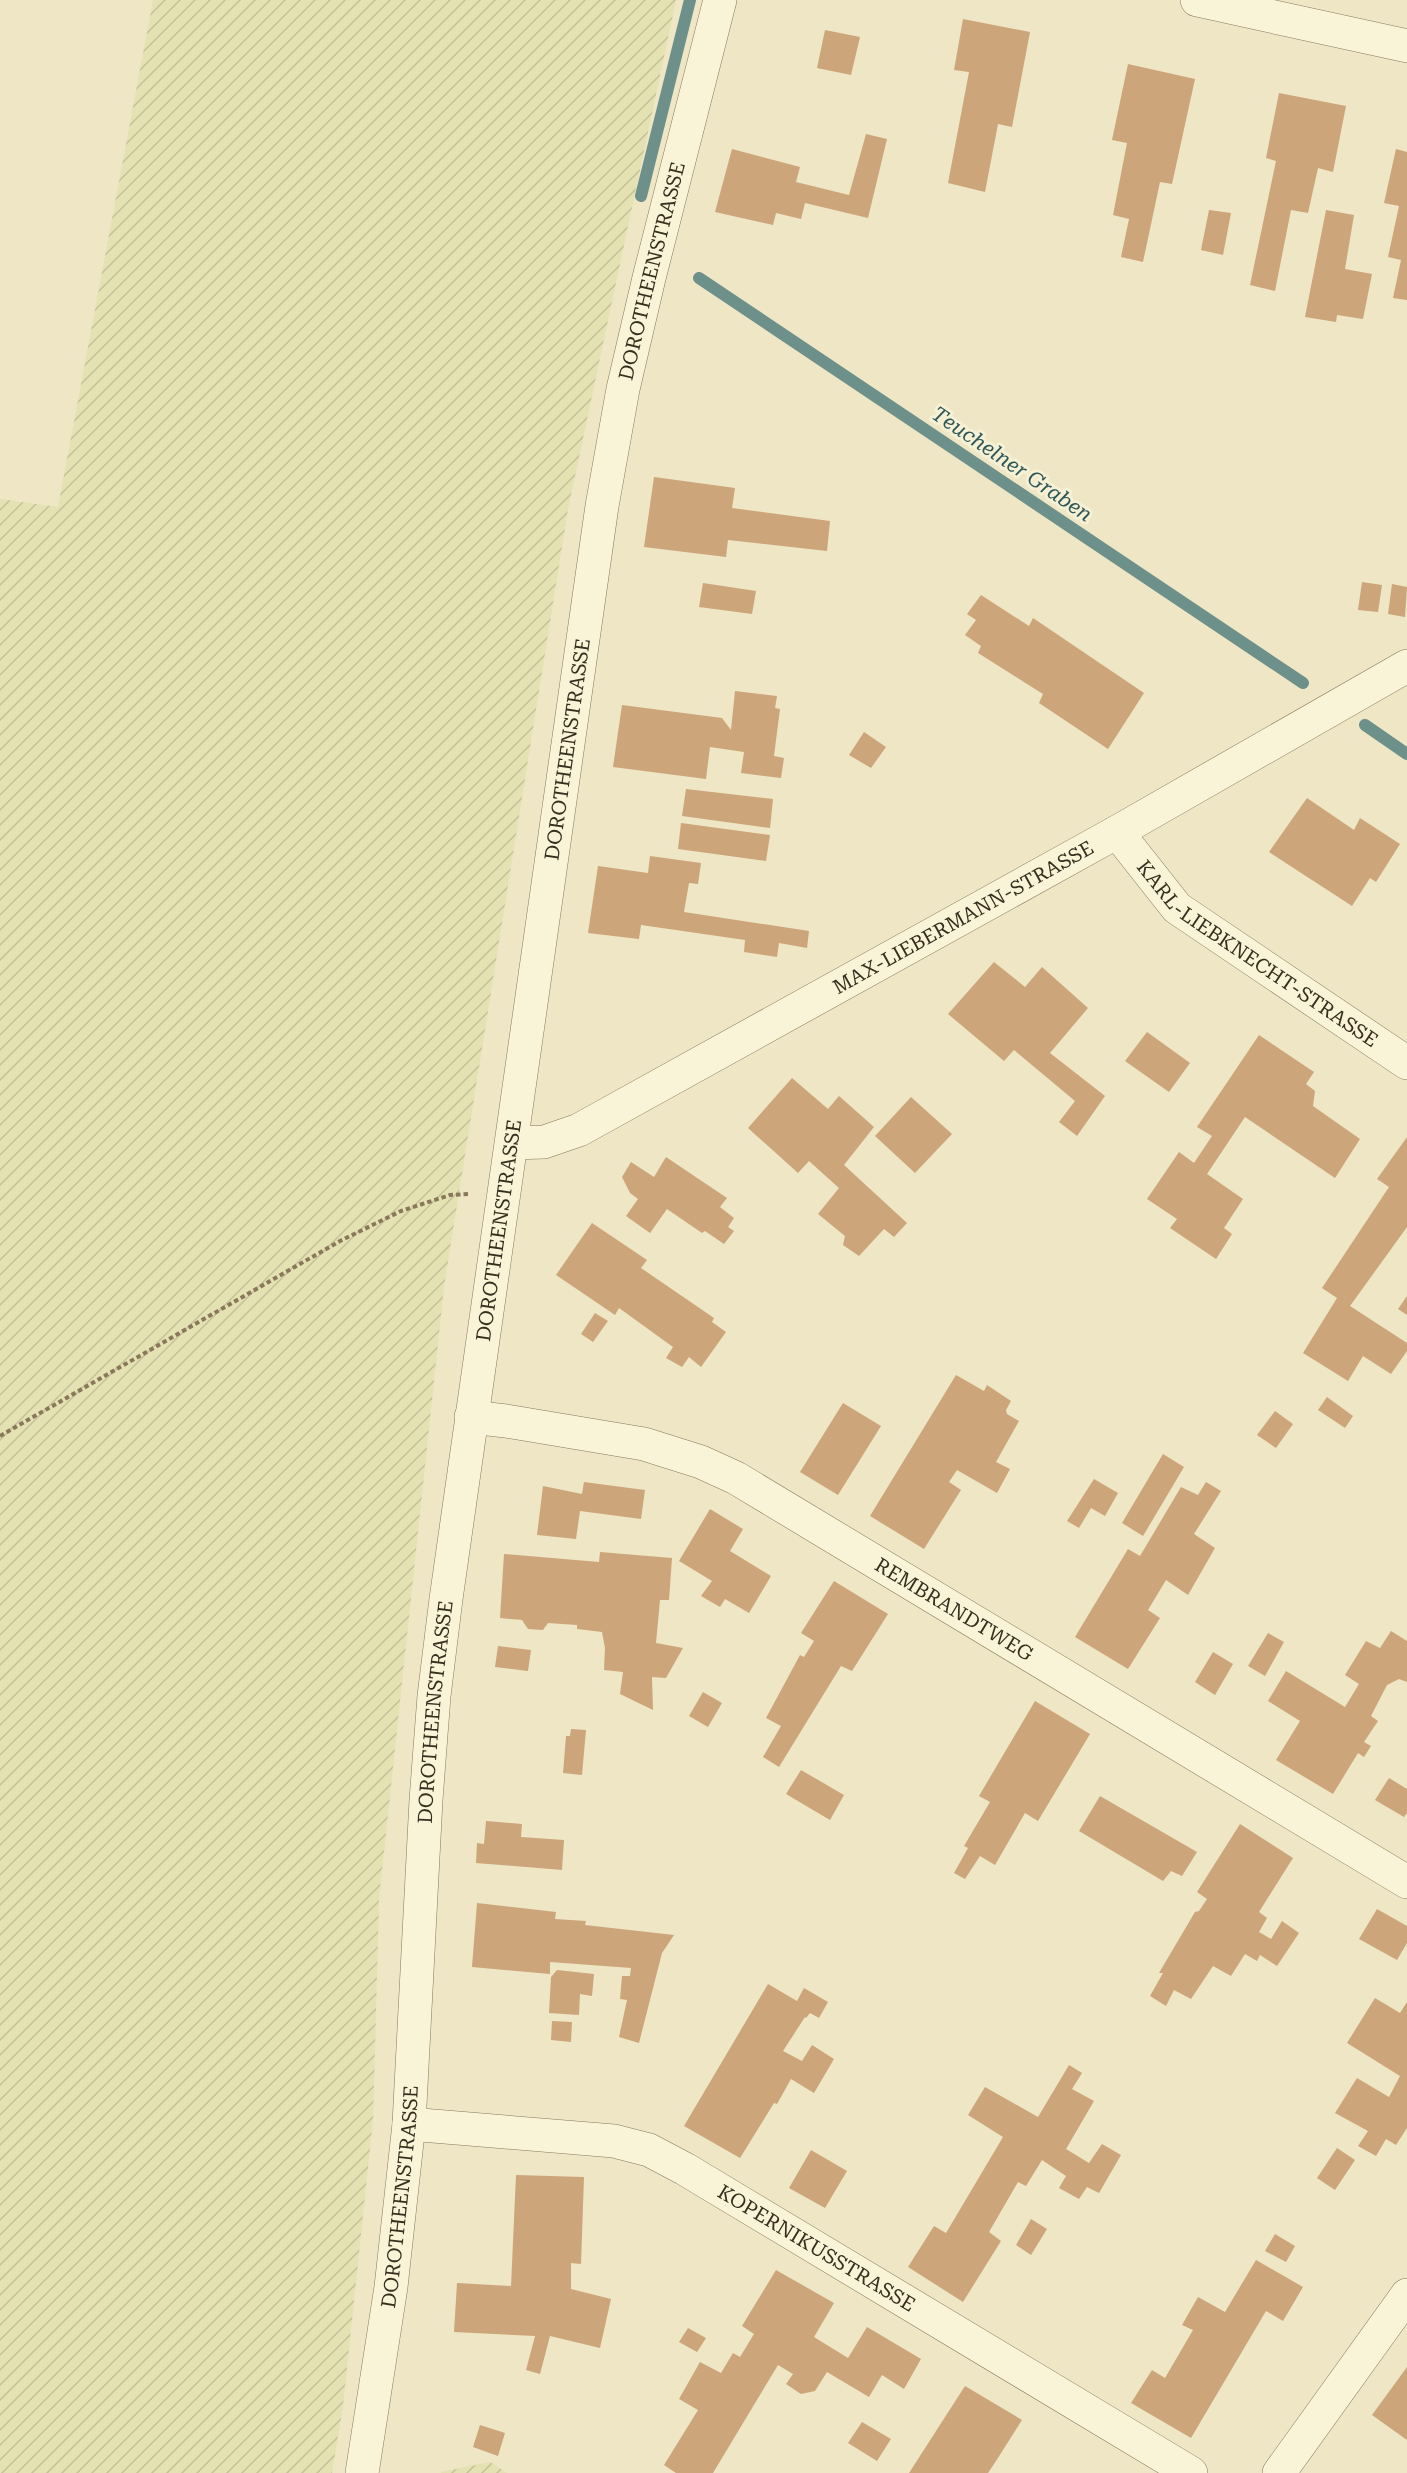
<svg xmlns="http://www.w3.org/2000/svg" width="1407" height="2473" viewBox="0 0 1407 2473" font-family="'Roboto Serif',serif">
<defs>
<pattern id="farmland-furrows" width="10" height="10" patternUnits="userSpaceOnUse" patternTransform="scale(1.5)"><rect width="10" height="10" fill="#e4e1b2"/><path d="M-1 1l2-2M0 10L10 0M9 11l2-2" fill="none" stroke="#c4c199"/></pattern>
</defs>
<rect width="100%" height="100%" fill="#eee6c4"/>
<path fill="url(#farmland-furrows)" d="M153,0H676L568,509L444,1287L379,1899L373,2120L343,2406L332,2473H0V499L58,507Z
M490,2462L507,2473H441V2472Z"/>
<g fill="none" stroke-linecap="round" stroke-linejoin="round">
<path stroke="#6d908b" stroke-width="12" d="M641,196L690,0
M699,278L1303,683
M1365,725L1407,754"/>
</g>
<path fill="#cda57a" d="M963,19L1030,32L1012,127L998,124L985,192L948,183L969,72L954,70Z
M825,30L860,37L851,75L817,68Z
M1128,64L1195,79L1172,184L1160,182L1143,262L1121,257L1129,219L1113,215L1127,143L1112,140Z
M1279,93L1346,106L1333,172L1318,168L1308,213L1291,210L1275,291L1250,285L1276,161L1266,158Z
M866,134L887,139L868,218L805,203L801,219L776,213L773,225L715,212L732,149L800,167L796,182L849,195Z
M1396,149L1407,152V300L1393,298L1401,260L1388,257L1399,206L1384,203Z
M1209,210L1231,213L1223,255L1201,250Z
M1326,210L1354,215L1345,269L1372,274L1363,319L1337,315L1336,322L1305,317Z
M654,477L735,488L732,508L830,521L827,551L728,540L726,557L644,547Z
M1362,582L1382,585L1378,612L1358,610Z
M703,583L756,591L752,614L699,607Z
M1392,584L1407,587L1405,617L1388,614Z
M981,595L1029,626L1033,618L1144,693L1108,749L1039,703L1043,694L978,653L981,646L965,635L976,620L967,614Z
M735,691L777,696L775,708L780,709L774,756L784,758L781,778L741,773L744,752L710,747L706,779L613,767L622,705L722,718L731,730Z
M864,732L886,747L871,768L849,755Z
M686,789L773,799L770,828L682,816Z
M1307,798L1354,830L1360,818L1400,844L1376,882L1370,878L1352,906L1269,852Z
M681,823L770,835L766,861L678,849Z
M650,856L701,863L698,884L689,883L684,912L809,931L807,948L779,943L777,957L744,952L745,940L641,925L639,939L588,933L598,866L648,873Z
M994,962L1025,987L1042,967L1088,1008L1050,1053L1105,1096L1077,1136L1059,1122L1075,1101L1014,1050L1004,1061L948,1014Z
M1147,1032L1190,1063L1169,1092L1125,1061Z
M1259,1035L1314,1072L1306,1084L1315,1091L1313,1106L1360,1139L1335,1178L1245,1117L1207,1174L1243,1199L1224,1228L1232,1234L1216,1259L1170,1228L1177,1219L1147,1199L1179,1152L1194,1163L1212,1136L1197,1127Z
M792,1078L828,1109L839,1096L874,1127L844,1165L907,1223L894,1237L884,1229L859,1256L843,1245L845,1236L818,1214L839,1188L809,1161L798,1173L748,1128Z
M911,1097L952,1134L915,1173L875,1136Z
M1407,1137V1227L1350,1306L1407,1343V1351L1391,1374L1363,1356L1348,1381L1303,1353L1337,1298L1322,1288L1389,1187L1377,1179Z
M666,1157L727,1198L720,1207L734,1218L728,1227L734,1231L724,1244L705,1231L702,1233L667,1209L650,1233L626,1216L638,1199L630,1193L622,1177L631,1162L654,1177Z
M592,1223L647,1260L641,1268L714,1318L712,1322L726,1332L701,1367L689,1357L682,1367L666,1358L673,1347L619,1308L615,1315L556,1275Z
M1407,1296V1315L1398,1309Z
M595,1313L608,1321L593,1342L581,1334Z
M956,1375L984,1391L987,1385L1011,1401L1006,1410L1007,1414L1019,1421L996,1462L1010,1469L997,1493L957,1470L949,1482L961,1490L924,1549L870,1516Z
M1327,1397L1353,1416L1345,1428L1318,1410Z
M843,1403L881,1426L838,1495L800,1472Z
M1275,1411L1293,1424L1276,1448L1257,1435Z
M1163,1454L1184,1467L1143,1536L1122,1523Z
M1094,1479L1118,1493L1105,1516L1091,1508L1079,1528L1067,1521Z
M584,1482L645,1490L641,1519L580,1511L576,1539L537,1535L543,1486L582,1494Z
M1206,1482L1221,1491L1194,1534L1215,1548L1188,1595L1166,1580L1148,1610L1160,1618L1128,1669L1075,1637L1128,1549L1140,1556L1181,1487L1198,1495Z
M710,1509L743,1529L730,1551L771,1576L749,1613L725,1599L720,1607L701,1596L712,1581L679,1561Z
M600,1552L672,1558L669,1600H660L656,1643L683,1648L666,1678L652,1677L653,1710L620,1694L623,1672L604,1670L605,1648L602,1632L577,1629V1625L548,1623L543,1630L528,1629L522,1620L500,1618L504,1554L599,1562Z
M834,1581L888,1614L852,1671L841,1666L779,1767L763,1757L781,1726L766,1718L800,1655L804,1657L814,1641L801,1633Z
M1391,1631L1407,1641V1682L1399,1679L1387,1685L1371,1716L1378,1721L1364,1742L1371,1746L1364,1757L1358,1753L1333,1794L1276,1760L1300,1721L1268,1701L1286,1671L1345,1707L1359,1684L1345,1675L1366,1641L1380,1648Z
M1268,1633L1284,1642L1265,1676L1248,1666Z
M498,1646L531,1650L528,1671L495,1667Z
M1213,1652L1233,1664L1215,1695L1195,1682Z
M703,1692L722,1703L708,1727L689,1716Z
M1035,1701L1090,1734L1038,1821L1025,1813L995,1865L980,1856L965,1879L954,1873L968,1848L964,1846L990,1802L979,1796Z
M571,1729L586,1730L582,1775L563,1773L566,1736H570Z
M801,1770L844,1795L830,1820L786,1794Z
M1389,1778L1407,1789V1813L1404,1817L1375,1800Z
M1100,1796L1197,1852L1182,1876L1171,1871L1163,1881L1079,1831Z
M486,1821L522,1824L521,1837L564,1840L562,1870L476,1863L477,1843L484,1844Z
M1240,1824L1293,1858L1259,1912L1267,1918L1259,1932L1271,1939L1282,1921L1299,1933L1277,1966L1260,1955L1257,1961L1245,1954L1231,1976L1213,1966L1191,1999L1174,1990L1166,2006L1150,1996L1163,1973H1159L1195,1912L1199,1911L1207,1899L1197,1892Z
M477,1903L556,1912L555,1919L586,1921L585,1925L674,1935L662,1953L639,2043L619,2037L627,2000L620,1999L622,1976H630L631,1968L550,1962V1974L472,1967Z
M1377,1909L1407,1926V1943L1397,1960L1359,1939Z
M557,1970L594,1974L592,1996L580,1994L579,2015L549,2013L551,1977Z
M768,1984L797,2001L804,1988L828,2002L819,2018L810,2013L806,2018L805,2017L783,2051L802,2061L812,2045L834,2059L814,2093L791,2079L777,2104L774,2103L740,2158L684,2126Z
M1375,1998L1400,2013L1407,2002V2128L1396,2145L1386,2139L1376,2156L1358,2146L1368,2131L1335,2113L1357,2078L1389,2097L1400,2076L1347,2043Z
M552,2021L572,2022L571,2042L551,2040Z
M1069,2065L1082,2073L1072,2089L1094,2101L1066,2149L1089,2163L1102,2144L1121,2155L1099,2193L1087,2187L1079,2199L1059,2188L1066,2176L1042,2160L1026,2186L1018,2182L989,2232L1001,2241L963,2302L908,2267L934,2226L946,2233L1003,2137L968,2115L985,2087L1038,2117Z
M1337,2148L1355,2160L1335,2190L1317,2178Z
M811,2150L847,2171L825,2208L789,2188Z
M516,2175L584,2177L581,2264L571,2263V2289L611,2299L600,2348L550,2336L540,2374L526,2370L535,2336L454,2332L457,2283L511,2286Z
M1031,2219L1047,2229L1031,2255L1016,2245Z
M1275,2234L1295,2246L1286,2262L1265,2251Z
M1256,2260L1303,2287L1283,2321L1266,2311L1191,2438L1131,2403L1152,2370L1165,2378L1193,2330L1182,2325L1198,2297L1225,2312Z
M776,2270L834,2303L814,2337L848,2358L867,2327L921,2359L904,2389L882,2375L869,2397L827,2372L815,2391L801,2394L786,2384L793,2374L778,2365L713,2473H676L664,2465L698,2410L679,2399L700,2362L721,2373L733,2353L740,2357L754,2334L742,2326Z
M688,2328L706,2338L697,2352L679,2342Z
M1407,2367V2440L1372,2415Z
M965,2386L1022,2420L996,2461L988,2473H909Z
M862,2422L891,2439L877,2461L848,2443Z
M480,2425L505,2433L498,2456L473,2447Z"/>
<g fill="none" stroke-linecap="round" stroke-linejoin="round">
<defs>
<g id="minor">
<path d="M1197,0L1407,46"/>
<path id="s1" d="M1117,832L1177,908L1407,1063"/>
<path id="s2" d="M512,1143L544,1142L579,1130L1117,832L1407,666"/>
<path id="s3" d="M471,1417L506,1421L644,1444L701,1462L736,1478L1407,1882"/>
<path id="s4" d="M409,2124L614,2141L649,2150L685,2169L1191,2473"/>
<path id="s5" d="M362,2473L391,2287L409,2124L426,1800L434,1696L446,1599L602,506L623,389L649,278L720,0"/>
<path d="M1279,2473L1407,2295"/>
</g>
</defs>
<use href="#minor" stroke="#89785a" stroke-width="34"/>
<path stroke="#89785a" stroke-width="4" stroke-dasharray="4.5 3" stroke-linecap="butt" d="M0,1436L340,1241L401,1211L450,1195L469,1194"/>
<use href="#minor" stroke="#f9f3d8" stroke-width="33"/>
</g>
<g text-anchor="middle" stroke-width="6" stroke-linejoin="round" paint-order="stroke">
<g font-size="20" fill="#392e1e" stroke="#f6f0d4">
<text dy="7" stroke="none"><textPath href="#s5" startOffset="2223">DOROTHEENSTRASSE</textPath></text>
<text dy="7" stroke="none"><textPath href="#s5" startOffset="1737">DOROTHEENSTRASSE</textPath></text>
<text dy="7" stroke="none"><textPath href="#s2" startOffset="508">MAX-LIEBERMANN-STRASSE</textPath></text>
<text dy="7" stroke="none"><textPath href="#s1" startOffset="188">KARL-LIEBKNECHT-STRASSE</textPath></text>
<text dy="7" stroke="none"><textPath href="#s5" startOffset="1251">DOROTHEENSTRASSE</textPath></text>
<text dy="7" stroke="none"><textPath href="#s3" startOffset="528">REMBRANDTWEG</textPath></text>
<text dy="7" stroke="none"><textPath href="#s5" startOffset="765">DOROTHEENSTRASSE</textPath></text>
<text dy="7" stroke="none"><textPath href="#s5" startOffset="279">DOROTHEENSTRASSE</textPath></text>
<text dy="7" stroke="none"><textPath href="#s4" startOffset="436">KOPERNIKUSSTRASSE</textPath></text>
</g>
<g font-size="21" font-style="italic" fill="#2e5759" stroke="#f6f0d4">
<text transform="translate(1012 464) rotate(34)" y="7">Teuchelner Graben</text>
</g>
</g>
</svg>
